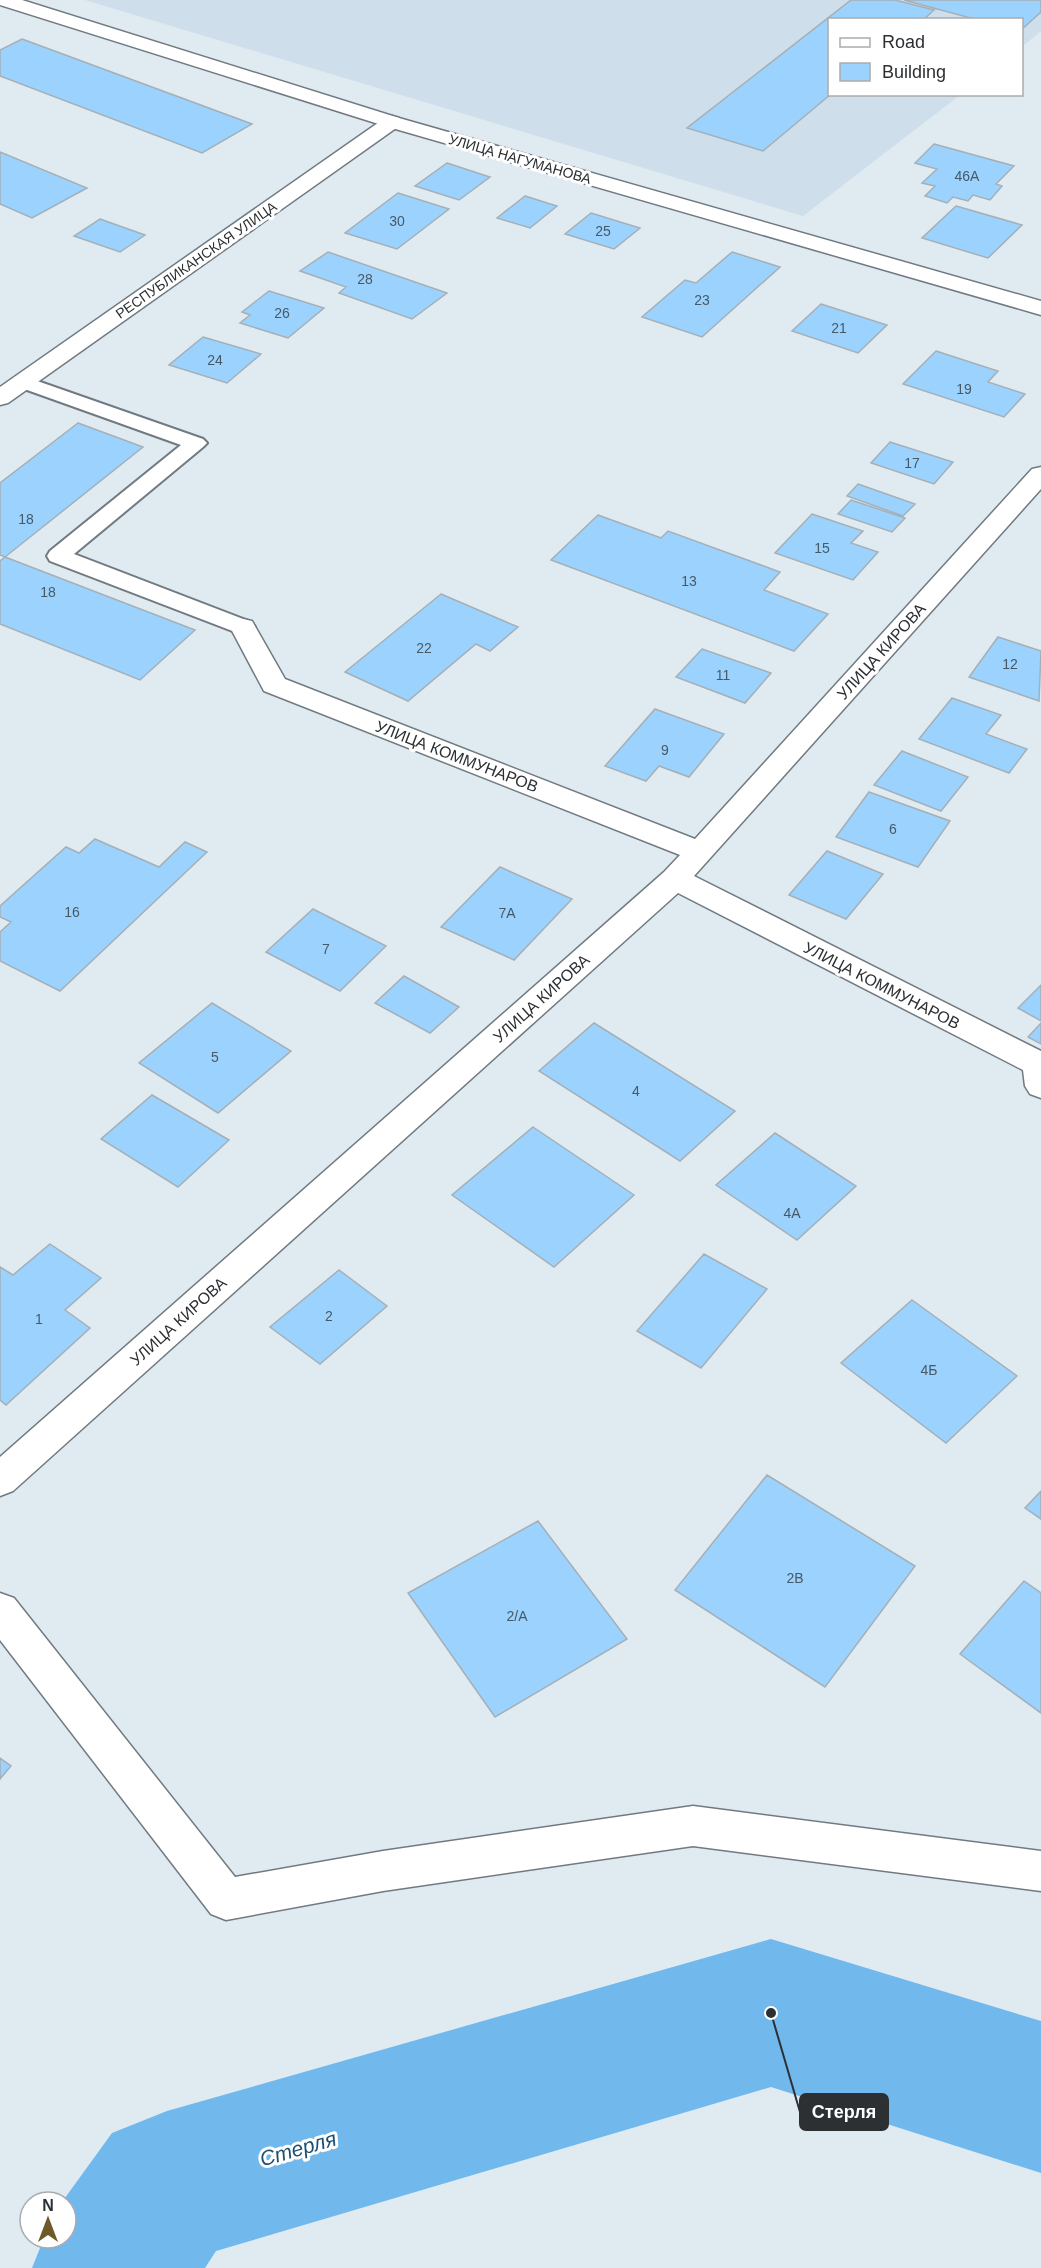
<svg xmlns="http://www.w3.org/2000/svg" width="1041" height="2268" viewBox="0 0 1041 2268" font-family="Arial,sans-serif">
<rect width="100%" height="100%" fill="#e0eaf1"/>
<path fill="#cfdeeb" d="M85,0H1041V31L1022,47V20H830V94L960,95L803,216Z"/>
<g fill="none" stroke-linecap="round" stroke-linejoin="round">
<path fill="#71b8ed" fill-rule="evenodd" d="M771,1939L1041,2021V2173L771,2087L216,2251L205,2268H32L44,2238H66V2202H62L112,2133L167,2111Z"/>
</g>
<path fill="#9bd3fe" stroke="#a5afb6" stroke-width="1.5" d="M851,0H895L934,10L923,20H830V94H831L763,151L687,128Z
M904,0H1041V12L1022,29V20H978Z
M22,39L252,124L202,153L0,76V50Z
M934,144L1014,166L996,184L1002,186L990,200L973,195L968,201L953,197L947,203L925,196L935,186L922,183L937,169L915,163Z
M0,152L87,188L32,218L0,204Z
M447,163L490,177L459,200L415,186Z
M398,193L449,209L397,249L345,233Z
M525,196L557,206L530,228L497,218Z
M956,206L1022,225L988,258L922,238Z
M591,213L640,228L614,249L565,234Z
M100,219L145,235L120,252L74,236Z
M328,252L447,293L412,319L339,293L346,287L300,271Z
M732,252L780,267L702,337L642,317L685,280L696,283Z
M269,291L324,308L288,338L240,323L250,315L242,312Z
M821,304L887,325L858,353L792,331Z
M203,337L261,354L227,383L169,365Z
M936,351L998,371L988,382L1025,394L1004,417L903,384Z
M78,423L143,447L5,557L0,555V483Z
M890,442L953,462L934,484L871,463Z
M858,484L915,504L903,516L847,496Z
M851,500L905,518L892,532L838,514Z
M812,514L863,531L851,543L878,552L853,580L775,553Z
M598,515L661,538L668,531L780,572L764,590L828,614L794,651L551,560Z
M5,557L195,630L140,680L0,624V561Z
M441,594L518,627L490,651L476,644L408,701L345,672Z
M998,637L1041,651L1039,701L969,677Z
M702,649L771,673L745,703L676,677Z
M952,698L1001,715L986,734L1027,749L1009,773L919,739Z
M655,709L724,734L689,777L659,766L646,781L605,766Z
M902,751L968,777L941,811L874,785Z
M869,792L950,821L918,867L836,837Z
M95,839L159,867L185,842L207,852L60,991L0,961V932L11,922L0,917V906L66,847L79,853Z
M827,851L883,874L846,919L789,895Z
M500,867L572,899L514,960L441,927Z
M313,909L386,946L340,991L266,952Z
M404,976L459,1007L430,1033L375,1003Z
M1041,985V1021L1018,1008Z
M212,1003L291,1051L218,1113L139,1063Z
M594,1023L735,1111L680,1161L539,1071Z
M1041,1023V1044L1028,1037Z
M152,1095L229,1140L178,1187L101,1139Z
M533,1127L634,1195L554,1267L452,1195Z
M775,1133L856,1186L797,1240L716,1185Z
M50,1244L101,1278L65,1310L90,1328L6,1405L0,1400V1267L13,1275Z
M704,1254L767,1289L701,1368L637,1331Z
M339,1270L387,1306L320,1364L270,1327Z
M912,1300L1017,1376L946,1443L841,1363Z
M767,1475L915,1566L825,1687L675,1590Z
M1041,1491V1519L1025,1508Z
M538,1521L627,1639L495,1717L408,1593Z
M1024,1581L1041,1593V1713L960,1654Z
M0,1758L11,1766L0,1779Z"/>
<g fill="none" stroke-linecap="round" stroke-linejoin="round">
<defs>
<path id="service" d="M23,376L203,439L207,443L203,447L74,554L251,622L255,627L251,632L243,634L235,632L50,561L47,556L50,551L181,445L16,386L13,382L16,378Z"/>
<path id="minor" d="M392,116L399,118L402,122L399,126L8,403L0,405V387L385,118Z
M1041,467V489L694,876L1041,1051V1098L1030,1094L1025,1086L1023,1070L678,893L13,1491L0,1496V1457L664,872L680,855L264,691L230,627L234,621L243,619L252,621L285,679L695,839L1032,469Z
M0,1593L14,1598L235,1877L383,1851L693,1806L1041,1851V1891L693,1846L383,1891L226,1920L211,1914L0,1640Z"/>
<path id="tertiary" d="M0,0H22L399,118L1041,301V315L385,126L0,5Z"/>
</defs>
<use href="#service" stroke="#717a81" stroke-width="4"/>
<use href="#minor" stroke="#717a81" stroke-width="3"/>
<use href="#tertiary" stroke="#717a81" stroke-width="3"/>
<use href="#service" fill="#fff" fill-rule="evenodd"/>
<use href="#minor" fill="#fff" fill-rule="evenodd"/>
<use href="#tertiary" fill="#fff" fill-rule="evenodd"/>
</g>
<g text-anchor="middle" stroke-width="6" stroke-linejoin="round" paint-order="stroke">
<g font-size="14" fill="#2d3033" stroke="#fff">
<text transform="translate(520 159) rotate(16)" y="5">УЛИЦА НАГУМАНОВА</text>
<text transform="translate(196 260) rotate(-35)" y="5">РЕСПУБЛИКАНСКАЯ УЛИЦА</text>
</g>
<g font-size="14" fill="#485966">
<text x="967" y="181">46А</text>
<text x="397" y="226">30</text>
<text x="603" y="236">25</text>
<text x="365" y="284">28</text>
<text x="702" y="305">23</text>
<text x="282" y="318">26</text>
<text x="839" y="333">21</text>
<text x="215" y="365">24</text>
<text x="964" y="394">19</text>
<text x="912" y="468">17</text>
<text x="26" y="524">18</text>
<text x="822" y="553">15</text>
<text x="689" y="586">13</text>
<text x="48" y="597">18</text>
<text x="424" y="653">22</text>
<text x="1010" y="669">12</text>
<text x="723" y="680">11</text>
<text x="665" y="755">9</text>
<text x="893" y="834">6</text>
<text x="72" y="917">16</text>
<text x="507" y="918">7А</text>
<text x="326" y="954">7</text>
<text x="215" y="1062">5</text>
<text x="636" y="1096">4</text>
<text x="792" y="1218">4А</text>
<text x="329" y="1321">2</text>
<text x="39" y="1324">1</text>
<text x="929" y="1375">4Б</text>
<text x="795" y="1583">2В</text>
<text x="517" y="1621">2/А</text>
</g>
<g font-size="16" fill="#2d3033" stroke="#fff">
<text transform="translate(881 651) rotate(-48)" y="6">УЛИЦА КИРОВА</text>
<text transform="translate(457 756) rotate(21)" y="6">УЛИЦА КОММУНАРОВ</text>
<text transform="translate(882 985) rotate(27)" y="6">УЛИЦА КОММУНАРОВ</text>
<text transform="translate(541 998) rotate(-42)" y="6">УЛИЦА КИРОВА</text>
<text transform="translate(178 1321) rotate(-42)" y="6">УЛИЦА КИРОВА</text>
</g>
<g font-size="21" font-style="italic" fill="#1c5074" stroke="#fff">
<text transform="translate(298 2149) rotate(-16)" y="7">Стерля</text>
</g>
</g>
<path fill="none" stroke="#2d3033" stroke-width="2" d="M771 2013L800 2112"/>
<circle fill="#2d3033" stroke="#fff" stroke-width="2" cx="771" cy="2013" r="6"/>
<rect fill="#2d3033" stroke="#2d3033" stroke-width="2" x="800" y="2094" width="88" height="36" rx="6"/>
<g font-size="18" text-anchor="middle" font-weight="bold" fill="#fff">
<text x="844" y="2118">Стерля</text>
</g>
<rect x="828" y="18" width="195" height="78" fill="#ffffff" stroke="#abacad" stroke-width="1.5"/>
<rect x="840" y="38" width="30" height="9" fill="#ffffff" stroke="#abacad" stroke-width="1.5"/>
<text x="882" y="48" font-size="18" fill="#2d3033">Road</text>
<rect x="840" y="63" width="30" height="18" fill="#9bd3fe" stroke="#abacad" stroke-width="1.5"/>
<text x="882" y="78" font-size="18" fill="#2d3033">Building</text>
<g transform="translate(48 2220)"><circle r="28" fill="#ffffff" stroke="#abacad" stroke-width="1.5"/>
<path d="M0-4.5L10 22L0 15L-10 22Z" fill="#6e5928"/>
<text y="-9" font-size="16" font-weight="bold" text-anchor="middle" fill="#2d3033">N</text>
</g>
</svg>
